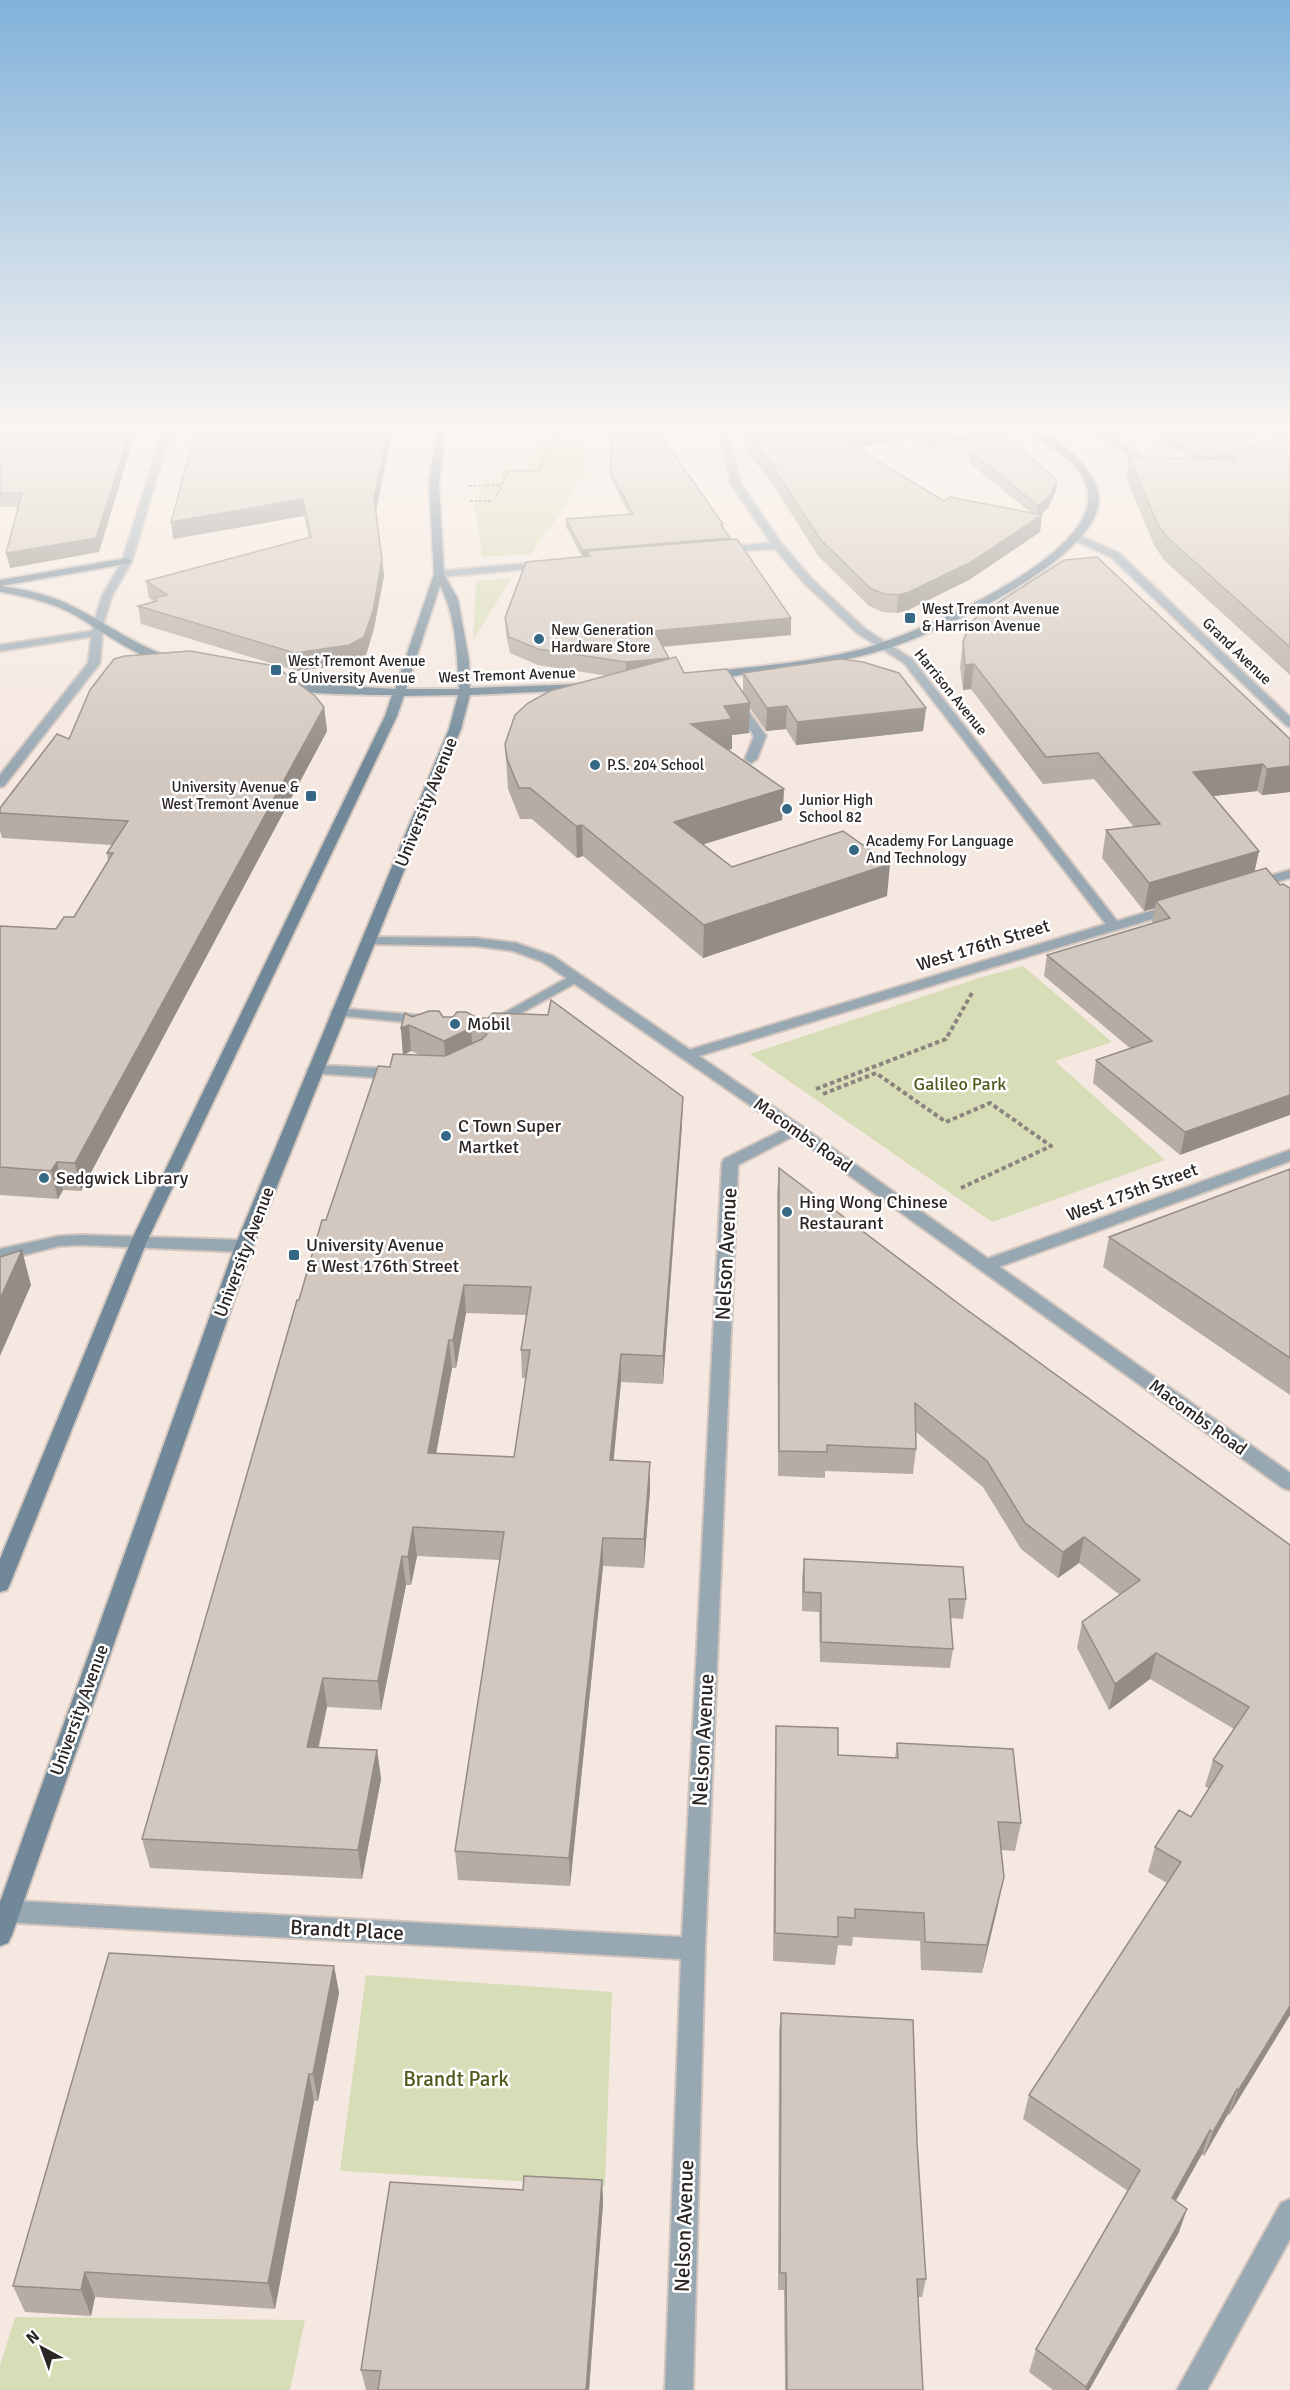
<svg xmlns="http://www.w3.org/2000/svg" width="1290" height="2390" viewBox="0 0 1290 2390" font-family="Signika,sans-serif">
<rect width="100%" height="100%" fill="#f5e8e0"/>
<path fill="#d7ddb7" d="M542,430H590L589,434L581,435L585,471L588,476H580L566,505L531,554L482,557L474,503L485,480L501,479L502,469H526Z
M512,578L473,640L476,581Z
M1023,966L1112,1042L1055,1061L1165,1160L992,1222L750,1054L982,977Z
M366,1975L612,1992L605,2186L340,2171Z
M15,2317L305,2320L290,2390H0V2366Z"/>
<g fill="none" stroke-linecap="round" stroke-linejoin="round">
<defs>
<path id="service" d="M1006,430H1029L925,448L921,445L925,442Z
M1265,430H1275L1290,439V446Z
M98,630L103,633L102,635L0,651V645Z
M739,702L743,703L766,736L757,759L751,763L745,759L754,736L733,705Z
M576,973L583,977L581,980L498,1026H488L486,1023Z
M338,1008L425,1016L432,1020L425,1024L333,1015L331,1012L333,1009Z
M315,1065L398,1069L406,1074L398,1079L310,1073L307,1070L310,1067Z"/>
<path id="minor" d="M163,430H171L132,561L112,596L103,625L100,663L4,786L0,787V775L88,663L93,625L102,596L122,561Z
M719,430H727L741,484L782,544L812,579L865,629L912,659L1117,921L1174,904L1181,908L1179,911L692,1058H682L679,1055L682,1052L1106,924L904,663L857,633L804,583L775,549L718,552V548L722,547L771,543L731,484Z
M1095,430H1105L1144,459L1161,466L1156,469L1138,463Z
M1073,536H1081L1119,553L1290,717V727L1286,725L1111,557L1073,540Z
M547,562L552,565L551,567L439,577L434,574L439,571Z
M1290,870V878L1253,889L1246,885L1248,882Z
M795,1124L801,1126L803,1129L801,1132L738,1165L705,1949L693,2390H665L681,1959L0,1922V1900L682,1937L722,1163L724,1159Z
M1290,1150V1161L993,1269H981L978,1265L981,1261Z
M81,1235L244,1240L250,1242L253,1246L250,1250L244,1252L81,1245L59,1246L0,1261V1249L59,1236Z
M1290,2199V2239L1207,2390H1177L1281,2203Z"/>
<path id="tertiary" d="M370,937L476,938L516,943L553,956L801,1126L1290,1473V1490L1283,1488L789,1132L543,962L513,951L476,946L365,944L363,941Z"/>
<path id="secondary" d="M437,430H445L439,484L444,574L458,599L469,660L470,688L582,684L588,687L582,690L470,695L461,729L253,1246L12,1935L8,1943L0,1946V1902L235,1246L449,729L458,695L404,696L397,716L147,1241L10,1584L7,1590L0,1592V1559L131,1241L385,716L392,695C372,695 287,695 275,685L281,682L395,689L434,574L429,484ZM440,586C456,615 457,656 459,689H406Z
M1026,430C1046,430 1066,447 1080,461C1089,471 1100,486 1099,501C1094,561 941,631 889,648C843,663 794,669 746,674C733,676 717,680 705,677L703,675L709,672C760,666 812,662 862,649C913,635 1106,555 1087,488C1079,457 1047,449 1026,430Z
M127,558L132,561L131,563L1,586C27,590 53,595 76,608C112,627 135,645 175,659V663C148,668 92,623 67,611C46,601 23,596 0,592V580Z"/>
</defs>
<use href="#service" stroke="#d1c5be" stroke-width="4"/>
<use href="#minor" stroke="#d1c5be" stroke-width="4"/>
<use href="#tertiary" stroke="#d1c5be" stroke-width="4"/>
<use href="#secondary" stroke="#d1c5be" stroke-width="4"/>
<path stroke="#8d847f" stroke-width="2" stroke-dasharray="3 1.5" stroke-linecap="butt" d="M469,486L501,485
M496,497L508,471H538L557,430
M470,501H491"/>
<path stroke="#8d847f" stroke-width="4" stroke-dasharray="4.5 3" stroke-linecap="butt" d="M816,1089L946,1039L972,993
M823,1094L876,1073L946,1122L990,1103L1051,1146L961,1188"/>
<use href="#service" fill="#98a8b3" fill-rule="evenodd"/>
<use href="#minor" fill="#98a8b3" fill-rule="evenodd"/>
<use href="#tertiary" fill="#98a8b3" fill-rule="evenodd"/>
<use href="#secondary" fill="#708898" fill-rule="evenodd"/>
</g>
<path fill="#b5aca4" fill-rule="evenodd" d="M0,430L132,443L99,552L10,568L18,507H0Z
M196,430H392L376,513L384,576L374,628L366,655L351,664L297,671L141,624L138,606L154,602L149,598L146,581L309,538L304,516L173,539Z
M612,430L665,433V439H664L730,539L791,618V635L663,647L669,659L684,673L743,692V673L926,708L923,731L796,745L786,729L766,731L750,708L749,733L732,735V749L728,750L784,789L782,820L703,844L732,867L887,896L703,958L583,856L577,858L532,819H520L508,789L505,744L608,676L538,665L510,653L506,635L505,618L582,557L566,527V519L629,514L610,477Z
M753,430H954L855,448L944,501L1030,512L969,463L968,443L969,433H968V430H997L1056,491L1048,508L1041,514L1042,515L1040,532L969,580L908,610L897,613L883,612L869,606L819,557L771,482L745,449L746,433L753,431Z
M1160,435L1260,444L1284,448L1290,447V675L1164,560L1155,547L1126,478L1129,457L1192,458L1159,442Z
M963,642L1290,739V792L1262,795L1257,791L1213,796L1259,851L1180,1155L1093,1083L1096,1060L1131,1049L1044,976L1047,955L1154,923L1152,922L1155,908L1144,911L1102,858L1106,830L1134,827L1094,779L1043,784L971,689L963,690L960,667Z
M324,707L327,731L81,1191L63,1190L58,1199L0,1195V926L56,929L74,917L108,861L107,853L112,845L2,838L0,831V808L69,739Z
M457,1012L682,1124L663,1384L621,1382L613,1460L650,1462V1490L644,1568L603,1566L570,1886L458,1880L455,1851L500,1560L417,1556L411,1585H406L381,1710L327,1707L319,1747L377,1750L381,1779L362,1879L150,1868L142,1839L299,1300L326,1220L390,1067L403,1055L401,1028L412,1017H453ZM411,1051L420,1055H403ZM466,1313L526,1315L521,1350L522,1378H526L514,1457L436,1453L452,1368H456Z
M779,1168L963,1307L1290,1545V2015L1229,2115L1228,2114L1204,2156L1202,2154L1176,2200L1179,2232L1089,2390H1053L1029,2372L1036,2349L1128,2191L1023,2119L1029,2095L1167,1883L1148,1872L1155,1847L1191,1817L1209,1789L1205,1786L1213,1760L1234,1729L1150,1679L1109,1710L1077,1648L1082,1622L1120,1595L1079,1563L1058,1578L1021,1549L983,1487L916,1432V1449L913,1474L825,1471V1478L778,1476L777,1193Z
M1290,1169V1395L1103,1267L1109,1237Z
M804,1559L966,1599L963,1619L950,1618L953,1649L950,1668L820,1662L819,1612L802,1611V1579Z
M776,1726L838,1755L895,1758L897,1743L1021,1823L1015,1851L1001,1850L998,1905L982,1973L921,1970L920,1941L853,1937L852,1946L838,1945L835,1965L773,1961L775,1754Z
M334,1966L339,1993L318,2101H314L275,2309L95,2297L91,2316L25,2312L13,2286Z
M781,2013L917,2143L926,2279L922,2297H918L923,2390H785L784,2290H778L779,2032Z
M602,2180L603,2203L589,2390H366L361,2370L523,2190Z"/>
<path fill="#948c86" d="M130,430H135L132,443L99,552L10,568L6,553Z
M388,430H392L375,515L374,499Z
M863,430H954L833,452L834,435Z
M1225,455L1223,462L1207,459Z
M1057,480L1056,491L1048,508L1037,518L1038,506Z
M303,499L304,516L173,539L171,522Z
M1042,515L1040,532L969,580L908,610L897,613L898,595Z
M730,538V545L587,551V557H582V550Z
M382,559L384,576L374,628L366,655L351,664L297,671L295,653Z
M791,618V635L654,647V631Z
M669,658V674L626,678V662Z
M974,664L971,689L963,690L965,665Z
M750,703L749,733L732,735V749L691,754V724L724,706Z
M787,706L786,729L766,731L767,708Z
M324,707L327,731L81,1191L75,1163Z
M926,708L923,731L796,745L797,722Z
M1263,764L1257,791L1188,799L1193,772Z
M1290,766V792L1262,795L1267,769Z
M784,789L782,820L673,854L674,822Z
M582,825L583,856L577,858L576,826Z
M1259,851L1253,879L1156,901L1155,908L1144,911L1149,883Z
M890,864L887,896L703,958L704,925Z
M409,1025L411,1051L403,1055L401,1028Z
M471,1028L473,1055L446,1068L444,1041Z
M1290,1095V1115L1180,1155L1185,1132Z
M683,1097L682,1124L663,1384V1356Z
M57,1162L63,1190L58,1199L51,1171Z
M22,1250L31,1285L0,1356V1299Z
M464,1285L466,1313L456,1368L453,1340Z
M449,1340L452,1368L431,1481L428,1453Z
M621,1354V1382L611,1488L610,1460Z
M650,1462V1490L644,1568V1539Z
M413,1527L417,1556L411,1585L408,1557Z
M1084,1537L1079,1563L1058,1578L1063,1552Z
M603,1538V1566L570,1886L569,1858Z
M402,1556L406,1585L381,1710L378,1681Z
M1156,1653L1150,1679L1109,1710L1115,1684Z
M323,1678L327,1707L312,1775L307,1747Z
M377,1750L381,1779L362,1879L358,1850Z
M1004,1877L998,1905L982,1973L987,1945Z
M334,1966L339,1993L318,2101L313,2074Z
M1290,2006V2015L1229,2115L1238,2091Z
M309,2074L314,2101L275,2309L268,2283Z
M1237,2089L1228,2114L1204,2156L1213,2132Z
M1210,2130L1202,2154L1164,2222L1172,2198Z
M602,2180L603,2203L589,2390H586Z
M1187,2209L1179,2232L1089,2390H1085Z
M85,2272L95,2297L91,2316L81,2290Z"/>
<path fill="#d3c8bf" stroke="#948c86" stroke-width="1.5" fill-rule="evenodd" d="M0,430H130L96,538L6,553L22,493H0Z
M196,430H388L374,499L382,559L373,611L364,637L349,645L295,653L138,606L157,601L154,598L167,595L146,581L311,537L303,499L171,522Z
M612,430H663L665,433H659L723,524L721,525L730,538L582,550L566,519L633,514L610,470Z
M761,430H863L834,435L944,501L950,497L1042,515L971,562L909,592L898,595L884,594L870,588L820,539L772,465L746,433Z
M979,430H997L1057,480L1050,496L1038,506L970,451V432Z
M1235,430H1242L1260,444L1225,453V455L1207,459L1160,435Z
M1275,441L1284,448L1290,447V647L1168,538L1158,525L1129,457L1237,459L1225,453Z
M737,539L791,618L654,631L669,658L626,662L538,649L509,637L505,618L526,562L590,556L587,551Z
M1097,557L1290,739V766L1267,769L1263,764L1193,772L1259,851L1149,883L1106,830L1160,824L1098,753L1046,757L974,664L965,665L963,642L970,623L979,615L1064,560Z
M190,651L275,666L315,696L324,707L75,1163L57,1162L51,1171L0,1167V926L56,929L64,917H74L113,853H107L128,821L0,813V808L57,734L69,739L90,690L114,659L125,656Z
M676,657L684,673L727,669L750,703L724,706L732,719L691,724L784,789L674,822L732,867L843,831L890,864L704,925L582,825L576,826L530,788H519L507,759L505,744L515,715L528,703L550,691Z
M840,659L863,662L899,673L926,708L797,722L787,706L767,708L743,673Z
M1266,868L1280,885L1283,884L1290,888V1095L1185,1132L1096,1060L1152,1041L1047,955L1170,918L1156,901Z
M551,1000L683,1097L663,1356L621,1354L610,1460L650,1462L644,1539L603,1538L569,1858L455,1851L504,1532L413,1527L408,1557L402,1556L378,1681L323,1678L307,1747L377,1750L358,1850L142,1839L297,1300H299L322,1220H326L378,1066L390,1067L393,1054L445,1056L482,1039L487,1034L481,1028H471L444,1041L409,1025L401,1028L405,1013L412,1017L429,1011H439L443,1017H453L457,1012H466L478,1018H488L493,1013L548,1015ZM464,1285L531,1287L521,1350H530L514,1457L428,1453L449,1340H453Z
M779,1168L963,1307L1290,1545V2006L1238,2091L1237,2089L1213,2132L1210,2130L1172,2198L1187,2209L1086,2387L1036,2349L1140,2170L1029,2095L1181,1862L1155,1847L1179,1810L1191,1817L1223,1766L1213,1760L1249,1707L1156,1653L1115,1684L1082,1622L1140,1580L1084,1537L1063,1552L1025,1523L987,1461L915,1403L916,1449L827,1445V1452L779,1451Z
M1290,1169V1358L1109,1237Z
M22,1250L0,1299V1257Z
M804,1559L963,1567L966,1599H949L953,1649L821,1642V1593L804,1592Z
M776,1726L838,1728V1755L898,1758L897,1743L1013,1749L1021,1823L998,1822L1004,1877L987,1945L925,1942L924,1913L855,1909V1918L838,1917V1937L775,1933Z
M109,1953L334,1966L313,2074H309L268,2283L85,2272L81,2290L13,2286Z
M781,2013L913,2020L917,2143L926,2279H917L923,2390H787L786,2273H780Z
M524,2176L602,2180L586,2390H378L381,2371L361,2370L390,2182L523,2190Z"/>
<linearGradient id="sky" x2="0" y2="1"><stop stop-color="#81b2da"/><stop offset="0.56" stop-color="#faf5f1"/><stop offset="1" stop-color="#faf5f1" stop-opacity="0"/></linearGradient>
<rect width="1290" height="765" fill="url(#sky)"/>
<g fill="#356885" stroke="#fff" stroke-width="2">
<rect x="904" y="612" width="12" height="12" rx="3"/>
<circle cx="539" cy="639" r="6"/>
<rect x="270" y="664" width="12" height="12" rx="3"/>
<circle cx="595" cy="765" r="6"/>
<rect x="305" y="790" width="12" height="12" rx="3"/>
<circle cx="787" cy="809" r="6"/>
<circle cx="854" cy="850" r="6"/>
<circle cx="455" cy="1024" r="6"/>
<circle cx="446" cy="1136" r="6"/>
<circle cx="44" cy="1178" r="6"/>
<circle cx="787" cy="1212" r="6"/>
<rect x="288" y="1249" width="12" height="12" rx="3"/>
</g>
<g text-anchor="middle" stroke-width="5" stroke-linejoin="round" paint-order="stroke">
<g font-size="15" fill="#2b2623" stroke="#fff" text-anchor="start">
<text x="922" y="614">West Tremont Avenue<tspan x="922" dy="17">&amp; Harrison Avenue</tspan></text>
<text x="551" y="635">New Generation<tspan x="551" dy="17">Hardware Store</tspan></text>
<text x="288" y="666">West Tremont Avenue<tspan x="288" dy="17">&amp; University Avenue</tspan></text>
<text x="607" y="770">P.S. 204 School</text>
<text x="299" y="792" text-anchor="end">University Avenue &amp;<tspan x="299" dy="17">West Tremont Avenue</tspan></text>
<text x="799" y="805">Junior High<tspan x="799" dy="17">School 82</tspan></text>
<text x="866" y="846">Academy For Language<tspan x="866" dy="17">And Technology</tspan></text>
</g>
<g font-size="15" fill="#2b2623" stroke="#fff">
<text transform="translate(1237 651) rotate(44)" y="5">Grand Avenue</text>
<text transform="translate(507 675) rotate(-2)" y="5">West Tremont Avenue</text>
<text transform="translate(951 692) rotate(51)" y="5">Harrison Avenue</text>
</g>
<g font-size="18" fill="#2b2623" stroke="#fff">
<text transform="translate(426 802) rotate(-68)" y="6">University Avenue</text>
<text transform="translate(983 945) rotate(-17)" y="6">West 176th Street</text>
<text transform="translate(803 1135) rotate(35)" y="6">Macombs Road</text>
<text transform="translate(1132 1192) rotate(-20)" y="6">West 175th Street</text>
<text transform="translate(244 1252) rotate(-69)" y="6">University Avenue</text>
<text transform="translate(1198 1417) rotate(36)" y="6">Macombs Road</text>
<text transform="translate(79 1710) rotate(-70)" y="6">University Avenue</text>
</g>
<g font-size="18" fill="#2b2623" stroke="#fff" text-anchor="start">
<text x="467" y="1030">Mobil</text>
<text x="458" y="1132">C Town Super<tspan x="458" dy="21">Martket</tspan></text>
<text x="56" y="1184">Sedgwick Library</text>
<text x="799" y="1208">Hing Wong Chinese<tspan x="799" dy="21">Restaurant</tspan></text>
<text x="306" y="1251">University Avenue<tspan x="306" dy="21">&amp; West 176th Street</tspan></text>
</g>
<g font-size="18" fill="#52591b" stroke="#fff">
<text x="960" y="1090">Galileo Park</text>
</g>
<g font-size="21" fill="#2b2623" stroke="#fff">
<text transform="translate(726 1254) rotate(-87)" y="7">Nelson Avenue</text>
<text transform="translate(703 1740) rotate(-87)" y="7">Nelson Avenue</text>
<text transform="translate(347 1930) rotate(3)" y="7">Brandt Place</text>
<text transform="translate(684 2226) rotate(-88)" y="7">Nelson Avenue</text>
</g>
<g font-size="21" fill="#52591b" stroke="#fff">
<text x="456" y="2086">Brandt Park</text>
</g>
</g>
<g transform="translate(42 2348) rotate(319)" stroke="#ffffff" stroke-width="4.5" paint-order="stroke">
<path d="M0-4.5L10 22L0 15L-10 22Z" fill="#2b2623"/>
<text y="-9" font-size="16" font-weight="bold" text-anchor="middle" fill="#2b2623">N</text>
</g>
</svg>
